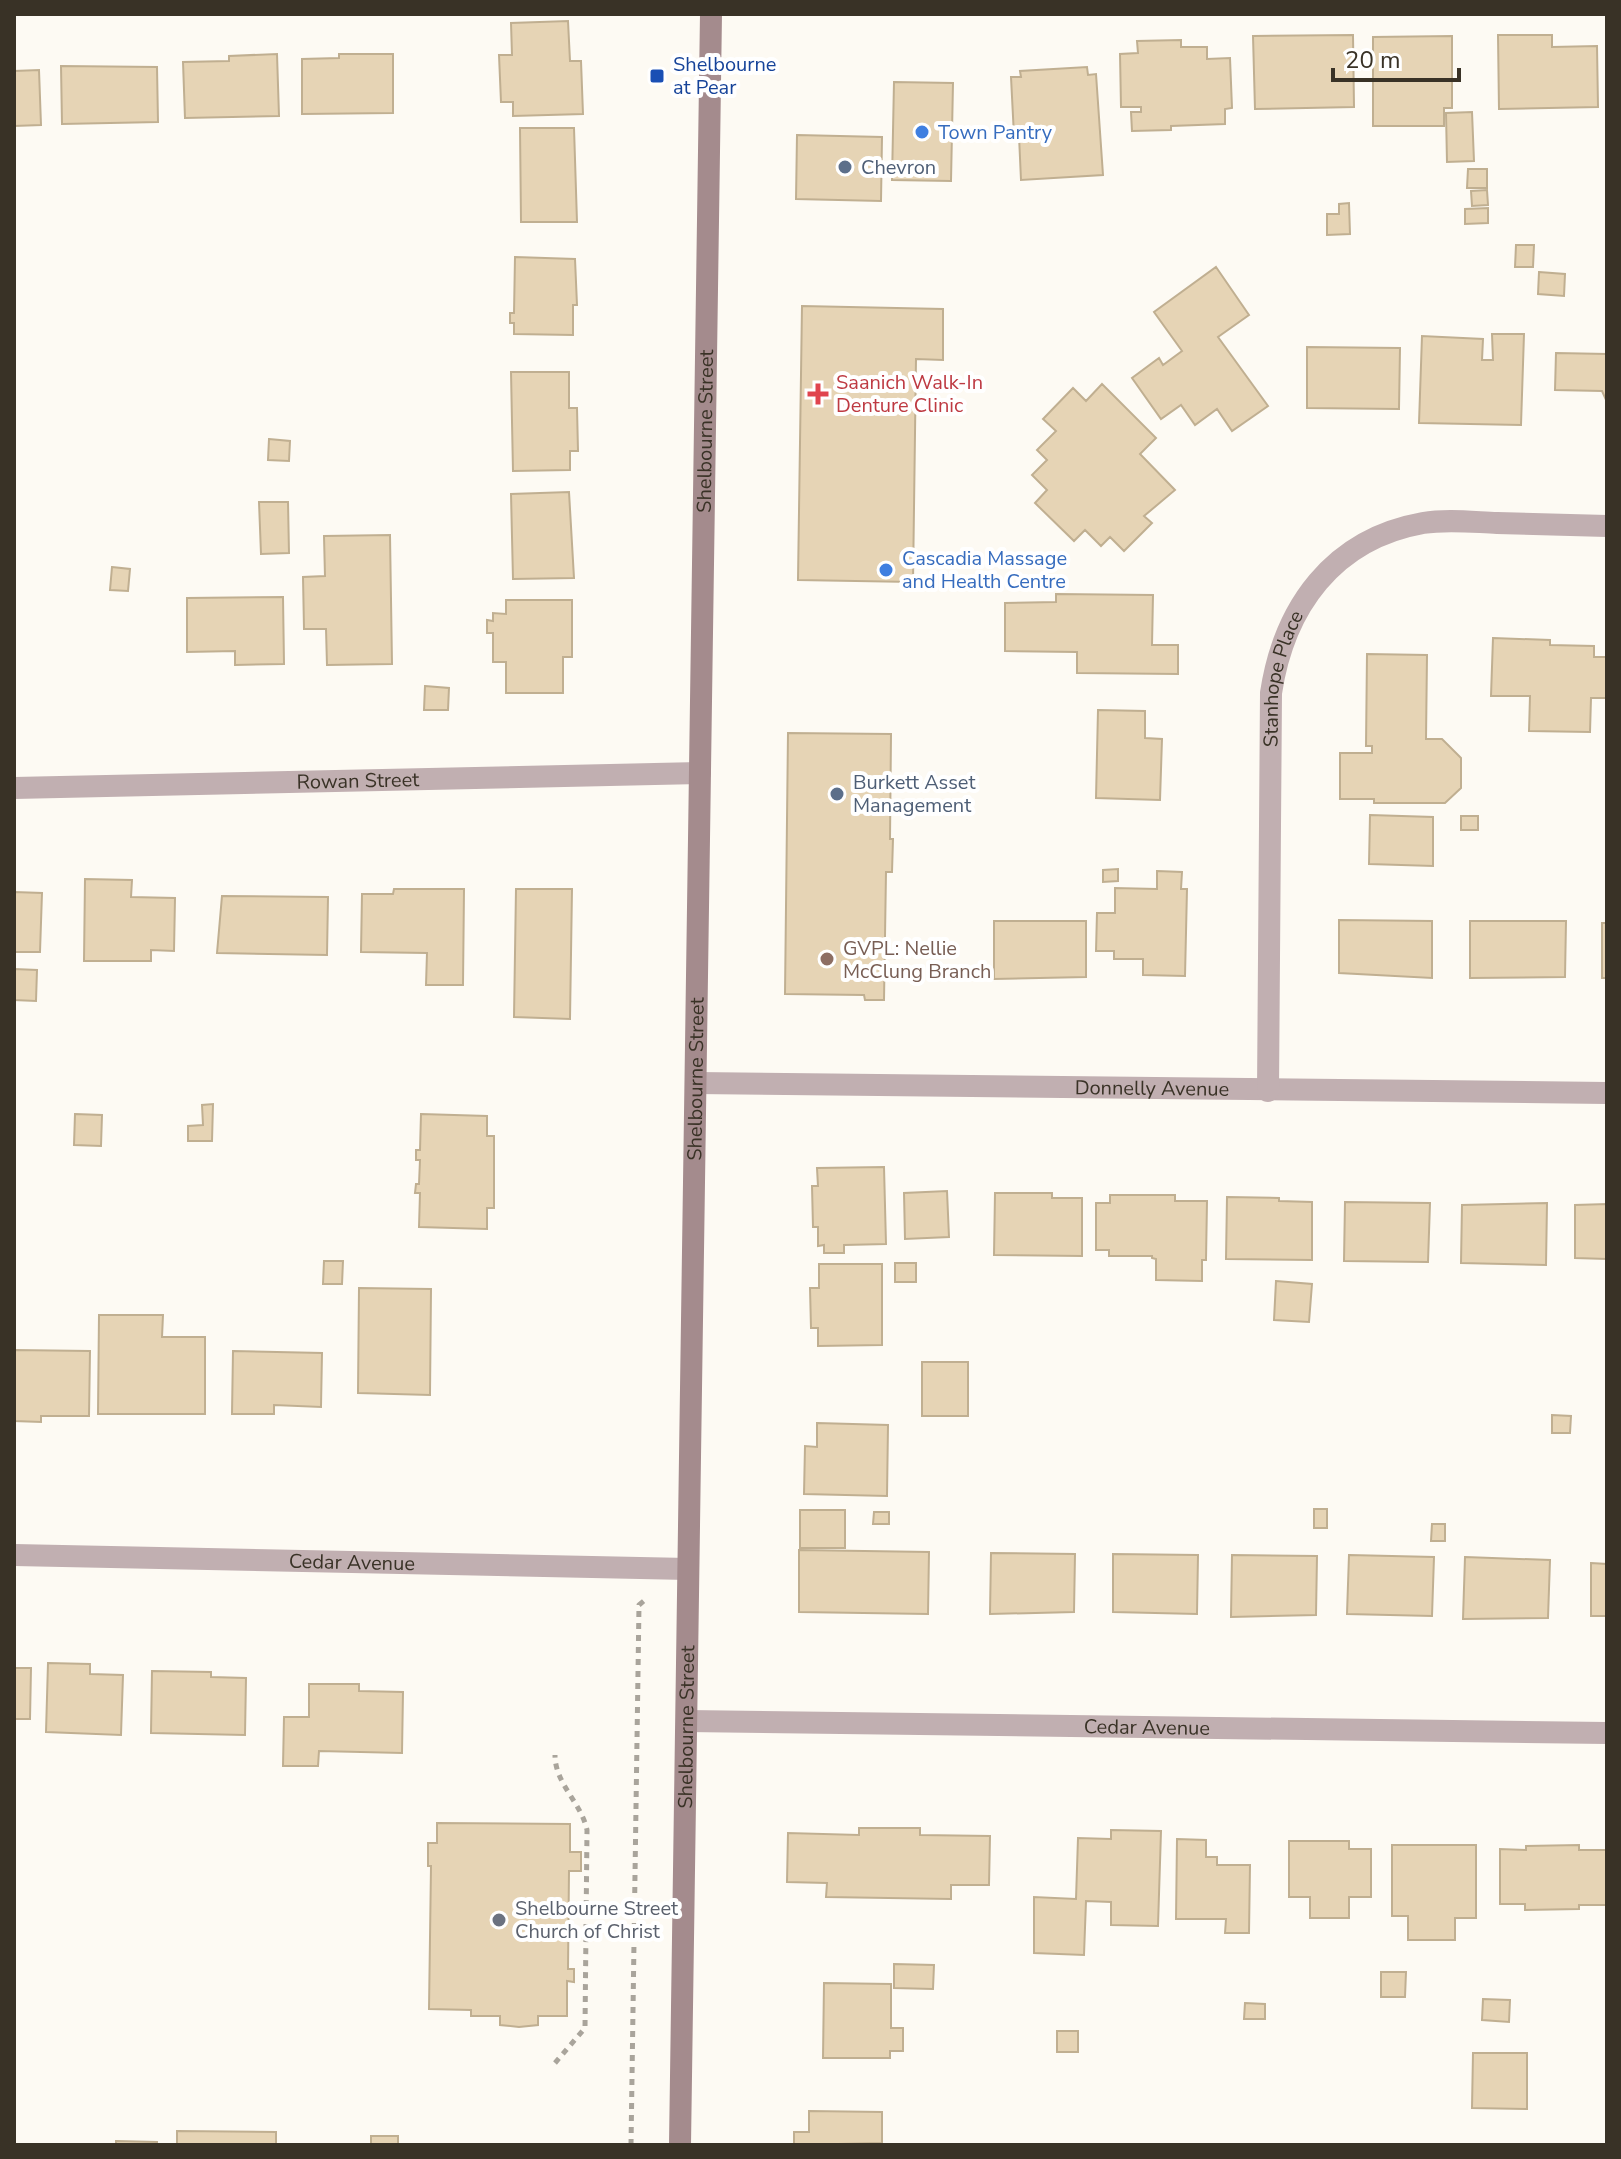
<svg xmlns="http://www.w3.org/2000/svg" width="1621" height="2159" viewBox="0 0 1621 2159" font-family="'Nunito Sans',sans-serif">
<rect width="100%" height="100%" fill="#fdfaf3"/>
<path fill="#e6d4b5" stroke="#c0af91" stroke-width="2" d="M568,21L570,61H581L583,114L513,116V102H501L499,55H512L511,23Z
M1353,35L1354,107L1255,109L1253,36Z
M1498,35H1552V47L1597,46L1598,107L1499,109Z
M1452,36V108H1444V126H1373V37Z
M1181,40V47H1207V59L1230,58L1232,108L1225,109V124L1171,126V130L1132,131L1131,112H1141V107H1121L1120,54L1138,53L1137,41Z
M277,54L279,116L185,118L183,62L229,61V56Z
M339,54H393V113L302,114V59L339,58Z
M61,66L157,67L158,122L62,124Z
M1087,67L1088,75L1096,74L1103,175L1021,180L1019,136H1014L1011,77H1021L1020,71Z
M39,70L41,125L14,126V71Z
M894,82L953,83L951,181L892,180Z
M1472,112L1474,161L1447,162L1446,113Z
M520,128H574L577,222H521Z
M797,135L882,137L881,201L796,199Z
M1468,169H1487V188H1467Z
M1487,190L1488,205L1472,206L1471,191Z
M1349,203L1350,234L1327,235V214H1339V204Z
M1488,208V223L1465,224V209Z
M1516,245H1534L1533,267H1515Z
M515,257L575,259L577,305H573V335L514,334V323H510V313H514Z
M1216,267L1249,315L1218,337L1268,406L1232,431L1217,409L1195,425L1181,405L1161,419L1132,378L1159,358L1163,365L1182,351L1154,312Z
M1539,272L1565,274L1564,296L1538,294Z
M802,306L943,309V360L916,359L913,582L798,580Z
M1492,334H1524L1521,425L1419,423L1422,336L1483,339L1482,360H1493Z
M1307,347L1400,348L1399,409L1307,408Z
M1556,353L1607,354V402L1602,391L1555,390Z
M511,372H569V408H577L578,451H570V470L513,471Z
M1102,384L1156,438L1140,454L1175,490L1144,516L1152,523L1124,551L1110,537L1101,546L1085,530L1074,541L1035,503L1047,490L1032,475L1047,460L1037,450L1056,431L1043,419L1073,388L1086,401Z
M269,439L290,441L289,461L268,460Z
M569,492L574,578L513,579L511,494Z
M259,502H288L289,553L261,554Z
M390,535L392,664L327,665L326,629H304L303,577L325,576L324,536Z
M112,567L130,569L128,591L110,590Z
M1056,594L1153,595L1152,645H1178V674L1077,673V652L1005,651V603L1056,602Z
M283,597L284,664L235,665V651L187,652V598Z
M506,600H572V657H563V693H506V662H493V633H487V620L493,621V613L506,614Z
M1493,638L1550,640V645L1594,646V657H1607V698H1591L1590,732L1529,731L1530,696H1491Z
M1367,654L1427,655L1426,739H1442L1461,758V788L1445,803H1374V799H1340V753H1372V746H1366Z
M425,686L449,688L448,710H424Z
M1098,710L1145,711V738L1162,739L1160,800L1096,798Z
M788,733L891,734L890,839H893L892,872H886L884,1000H865L864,995L785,994Z
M1370,815L1433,817V866L1369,864Z
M1461,816H1478V830H1461Z
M1118,869V881L1103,882V870Z
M1157,871L1182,872L1181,889H1187L1185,976L1143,975V959H1114V951H1096L1097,913H1115V888L1157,889Z
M85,879L132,880L131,897L175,898L174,951L151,950V961H84Z
M394,889H464L463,985H426L427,953L361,952L362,894H393Z
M516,889H572L570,1019L514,1017Z
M14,892L42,893L40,952H14Z
M222,896L328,897L327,955L217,953Z
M1339,920L1432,921V978L1339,973Z
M994,921H1086V977L994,979Z
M1470,921H1566L1565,977L1470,978Z
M1602,923H1607V978H1602Z
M14,969L37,970L36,1001L14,1000Z
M213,1104L212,1141H188V1126L203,1125L202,1105Z
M75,1114L102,1115L101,1146L74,1145Z
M421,1114L487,1116V1136H494V1208H487V1229L419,1227L420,1193H415L416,1184H419L420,1160H416V1150H420Z
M884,1167L886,1244L844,1245V1253H824V1245L818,1246V1227H813L812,1186H818L817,1168Z
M947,1191L949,1237L905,1239L904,1193Z
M995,1193H1052V1198H1082V1256L994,1255Z
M1110,1195H1175V1201H1207L1206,1260H1202V1281L1156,1280V1259L1152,1258V1256H1109V1250H1096V1203H1110Z
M1227,1197L1279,1198V1201L1312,1202V1260L1226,1259Z
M1345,1202L1430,1203L1428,1262L1344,1261Z
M1547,1203L1546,1265L1461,1263L1462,1205Z
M1607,1204V1259L1575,1258V1205Z
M324,1261H343L342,1284H323Z
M895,1263H916V1282H895Z
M819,1264H882V1345L818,1346V1328H811L810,1288H819Z
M1276,1281L1312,1284L1309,1322L1274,1320Z
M359,1288L431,1289L430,1395L358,1393Z
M99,1315H163L162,1337H205V1414H98Z
M14,1350L90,1351L89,1416H41V1422L14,1421Z
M233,1351L322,1353L321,1407L274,1405V1414H232Z
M922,1362H968V1416H922Z
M1552,1415L1571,1416L1570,1433H1552Z
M817,1423L888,1425L887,1496L804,1494L805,1446L817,1447Z
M1314,1509H1327V1528H1314Z
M800,1510H845V1548H800Z
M874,1512H889V1524H873Z
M1432,1524H1445V1541H1431Z
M799,1550L929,1552L928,1614L799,1612Z
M991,1553L1075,1554L1074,1612L990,1614Z
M1113,1554L1198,1555L1197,1614L1113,1612Z
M1232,1555L1317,1556L1316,1615L1231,1617Z
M1349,1555L1434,1557L1432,1616L1347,1614Z
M1465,1557L1550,1560L1548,1618L1463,1619Z
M1591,1563L1607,1564V1616H1591Z
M48,1663L90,1664V1674L123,1675L121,1735L46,1732Z
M14,1668H31L30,1719H14Z
M152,1671L211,1672V1677L246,1678L245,1735L151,1733Z
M309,1684H359V1691L403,1692L402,1753L319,1751L318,1766H283L284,1717H309Z
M437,1823L570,1824V1852H581V1871H569L568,1969H574V1982L567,1981V2016H538V2025L519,2027L500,2025V2016H471V2010L429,2009L431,1866H428V1843H437Z
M859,1828H920V1835L990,1836L989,1885H951V1899L826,1897L827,1883L787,1882L788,1833L859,1835Z
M1111,1830L1161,1831L1158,1926L1111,1925V1902L1086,1901L1084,1955L1034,1953V1897L1076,1899L1078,1838L1111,1839Z
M1177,1839L1206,1840V1857H1217V1865H1250L1249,1933H1225L1226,1919H1176Z
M1289,1841H1349V1849H1371V1897H1349V1918H1310V1897H1289Z
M1392,1845H1476V1918H1455V1940H1408V1916H1392Z
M1579,1845V1850H1607V1905H1579V1909L1525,1910V1904H1500V1849L1526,1850V1846Z
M894,1964L934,1965L933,1989L894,1988Z
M1381,1972H1406L1405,1997H1381Z
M824,1983L891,1984V2028H903V2051H890V2058H823Z
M1483,1999L1510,2000L1509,2022L1482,2020Z
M1245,2003L1265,2004V2019H1244Z
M1057,2031H1078V2052H1057Z
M1473,2053H1527V2109L1472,2108Z
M809,2111L882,2112V2143L794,2145V2132H809Z
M177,2131L276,2132V2145H177Z
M371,2136H398V2145H371Z
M116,2141L157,2142V2145H116Z"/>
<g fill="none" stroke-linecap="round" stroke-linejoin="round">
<path stroke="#a9a49b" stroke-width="5" stroke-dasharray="6 6" stroke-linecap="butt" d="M555,2063L585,2028L587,1830C581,1802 555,1784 555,1755
M631,2145L639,1605L645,1600"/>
<g stroke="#c1afb1" stroke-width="22">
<path id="s1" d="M14,788L700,773"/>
<path id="s2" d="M696,1083L1607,1093"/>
<path id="s3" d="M1268,1091L1271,693C1284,607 1333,539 1423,523C1447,519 1472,522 1497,523C1533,524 1570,525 1607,526"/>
<path id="s4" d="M14,1555L688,1569"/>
<path id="s5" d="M687,1721L1607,1733"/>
</g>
<path stroke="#a48b8d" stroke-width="22" id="s6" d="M680,2145L711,14"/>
</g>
<rect fill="#1a4fb4" stroke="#fff" stroke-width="3" x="649" y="68" width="16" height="16" rx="4"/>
<g fill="#3f7fe0" stroke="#fff" stroke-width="3">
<circle cx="922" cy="132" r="8"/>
<circle cx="886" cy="570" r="8"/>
</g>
<g fill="#5c6f8a" stroke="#fff" stroke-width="3">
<circle cx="845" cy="167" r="8"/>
<circle cx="837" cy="794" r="8"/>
</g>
<path fill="#e0444e" stroke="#fff" stroke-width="3" d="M814 382h8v8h8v8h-8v8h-8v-8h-8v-8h8z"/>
<circle fill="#8d6e63" stroke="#fff" stroke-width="3" cx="827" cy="959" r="8"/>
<circle fill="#6b7280" stroke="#fff" stroke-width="3" cx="499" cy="1920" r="8"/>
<g text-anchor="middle" stroke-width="8" stroke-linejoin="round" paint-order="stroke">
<g font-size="20" fill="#164399" stroke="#fff" text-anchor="start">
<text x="673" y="71">Shelbourne<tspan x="673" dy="23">at Pear</tspan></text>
</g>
<g font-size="20" fill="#366cbe" stroke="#fff" text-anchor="start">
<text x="938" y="139">Town Pantry</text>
<text x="902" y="565">Cascadia Massage<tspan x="902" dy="23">and Health Centre</tspan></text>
</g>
<g font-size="20" fill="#4e5e75" stroke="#fff" text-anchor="start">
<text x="861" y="174">Chevron</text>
<text x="853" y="789">Burkett Asset<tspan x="853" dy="23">Management</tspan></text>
</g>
<g font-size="20" fill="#be3a42" stroke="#fff" text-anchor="start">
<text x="836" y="389">Saanich Walk-In<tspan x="836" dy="23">Denture Clinic</tspan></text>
</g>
<g font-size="20" fill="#393226" stroke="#fff">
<text dy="7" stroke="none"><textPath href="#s6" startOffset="1714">Shelbourne Street</textPath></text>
<text dy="7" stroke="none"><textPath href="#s3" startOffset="414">Stanhope Place</textPath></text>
<text dy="7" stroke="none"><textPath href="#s1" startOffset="344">Rowan Street</textPath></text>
<text dy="7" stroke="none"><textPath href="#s6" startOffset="1066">Shelbourne Street</textPath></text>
<text dy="7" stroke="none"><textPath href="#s2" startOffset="456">Donnelly Avenue</textPath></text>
<text dy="7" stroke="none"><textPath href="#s4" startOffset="338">Cedar Avenue</textPath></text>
<text dy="7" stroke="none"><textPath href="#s6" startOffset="418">Shelbourne Street</textPath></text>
<text dy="7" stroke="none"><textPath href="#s5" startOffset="460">Cedar Avenue</textPath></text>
</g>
<g font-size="20" fill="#785e54" stroke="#fff" text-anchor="start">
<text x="843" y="955">GVPL: Nellie<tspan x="843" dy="23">McClung Branch</tspan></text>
</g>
<g font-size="20" fill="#5b616d" stroke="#fff" text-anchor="start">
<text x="515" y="1915">Shelbourne Street<tspan x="515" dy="23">Church of Christ</tspan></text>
</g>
</g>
<rect width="1621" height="2159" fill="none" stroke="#393226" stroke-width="32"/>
<path d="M1333 68v12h126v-12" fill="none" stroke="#393226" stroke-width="4"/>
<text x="1345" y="68" font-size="24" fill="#393226" stroke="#ffffff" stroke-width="6" paint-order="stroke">20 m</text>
</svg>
